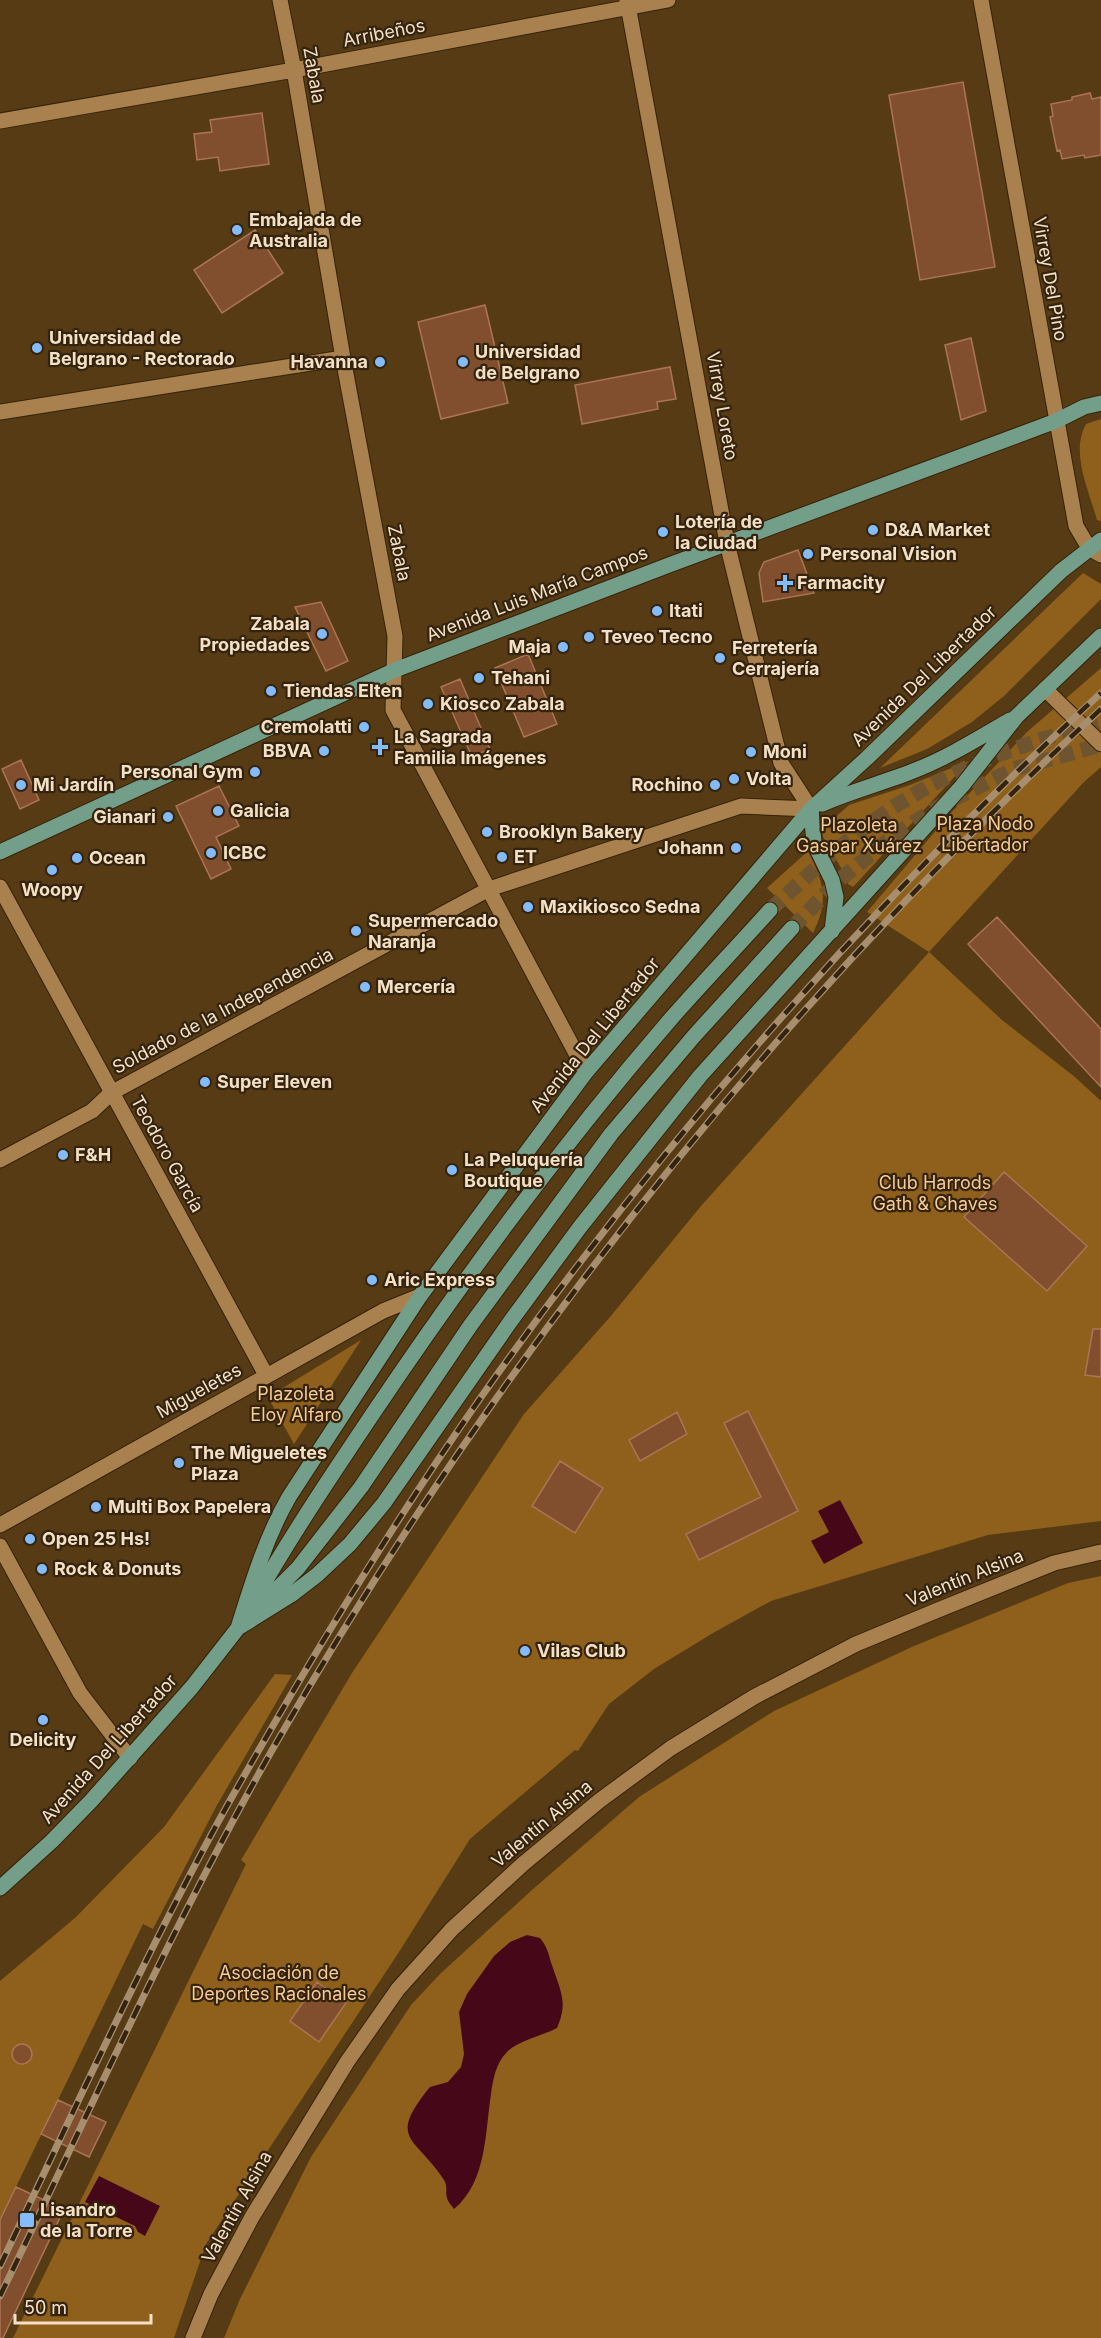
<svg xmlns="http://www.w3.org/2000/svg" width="1101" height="2338" viewBox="0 0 1101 2338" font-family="Inter,sans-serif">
<rect width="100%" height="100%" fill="#563b14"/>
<path fill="#8e601b" d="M1101,419V521L1097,520C1089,490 1070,453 1086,424Z
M1083,573L1101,584V599L1004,696L972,722L927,749L880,768Z
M1101,668V767L1084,782L929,952L1002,1020L1075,1077L1101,1101V1521L988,1535L771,1601L713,1633L654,1669L609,1704L578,1751L575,1750L470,1839L399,1952L206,2244L174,2338H13L246,1864L241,1860L352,1673L524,1414L610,1317L701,1206L929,952L867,912L949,815L1027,732Z
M969,761L853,887L848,884L847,878L823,837V828L849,805L910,785Z
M808,851C823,882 830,899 813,933L767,888Z
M361,1340L294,1444L268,1397Z
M1101,1576V2338H224L240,2299L311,2157L411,2005L440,1974L532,1890L639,1797L774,1711L914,1646L1068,1583Z
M275,1674L292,1675L216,1807L153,1929L143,1924L0,2220V1981L76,1917L164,1827Z"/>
<path fill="#460818" d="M840,1500L863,1543L824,1564L811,1541L829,1532L818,1511Z
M527,1935L540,1938C549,1949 548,1955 553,1968C561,1992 568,2003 557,2028C542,2036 519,2040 507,2052C496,2063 493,2079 491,2094C485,2132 487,2182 454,2209C452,2206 448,2202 447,2198C445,2191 448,2186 444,2180C416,2136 386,2141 430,2087L448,2082L461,2067L464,2054L459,2012L467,1994L494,1956L510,1942Z
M99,2176L160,2206L145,2236L138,2232L135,2226L85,2202Z"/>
<path fill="#814f2e" stroke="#ab7554" stroke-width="1.5" d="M963,82L995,267L920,280L889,95Z
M1090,93L1092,99L1101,97V155L1085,158L1084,155L1062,159L1060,150L1057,151L1050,117L1053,116L1051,104L1072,100V97Z
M262,113L269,164L220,171L218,157L197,160L194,134L212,132L210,120Z
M255,230L283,273L222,313L194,270Z
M485,305L508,403L441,419L418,322Z
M971,338L986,411L961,420L945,345Z
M670,367L676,399L657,402L658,409L582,424L575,385Z
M798,550L814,593L763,602L759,573L764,562Z
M321,602L348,661L326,671L295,607Z
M528,654L557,724L524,737L495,668Z
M460,679L490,749L472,757L441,687Z
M21,760L39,800L20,809L2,769Z
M219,786L239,826L216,837L231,869L211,879L176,806Z
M997,917L1101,1029V1087L968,944Z
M1004,1172L1087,1246L1047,1291L964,1217Z
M1093,1329H1101V1377L1085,1375Z
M748,1411L798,1511L699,1560L686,1534L761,1497L724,1423Z
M677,1412L687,1434L640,1461L629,1440Z
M560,1461L603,1488L575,1533L532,1506Z
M317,1982L346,2003L319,2042L290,2021Z
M12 2054a10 10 0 1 1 20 0a10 10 0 1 1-20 0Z
M58,2100L106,2122L89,2157L41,2134Z
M16,2187L64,2209L3,2338H0V2220Z"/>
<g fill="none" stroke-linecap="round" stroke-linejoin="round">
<path stroke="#6e542f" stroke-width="15" stroke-dasharray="15 8" stroke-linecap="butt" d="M770,910C806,877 842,843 882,815C948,769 1024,743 1101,722
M792,928L838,881L895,835L938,807L1014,769L1101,745"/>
<defs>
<path id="minor" d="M280,0L294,70L343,358L395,636L393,710L586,1072
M627,0L727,543L781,763L811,809
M981,0L1076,526L1089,548L1101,555
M0,121L294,70L668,0
M0,412L343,358
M1045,689L1101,744
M0,887L266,1375
M0,1160L92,1111L111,1093L489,889L741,806L811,809
M0,1525L383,1311L420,1296
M0,1546L80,1693L130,1758
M193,2338L211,2294L252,2217L347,2062L398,1989L452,1929L523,1864L599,1801L671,1748L754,1697L856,1644L938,1610L1054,1563L1101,1552"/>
<path id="major" d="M822,804C852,791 883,783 913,771C947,758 979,738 1010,720
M811,809L814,843L832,880L836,897L832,931
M0,852L395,670L669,565L1056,421L1084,407L1101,403
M252,1604C290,1537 333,1473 376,1409C467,1274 563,1144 669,1021C702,983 737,947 770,910
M238,1628C252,1583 266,1537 289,1497L420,1296L586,1072L811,809L867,758L1061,571L1101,540
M238,1628L291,1595L317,1575L350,1544L384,1503L510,1322L580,1227L700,1076L962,786L1017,716L1101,636
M0,1888L52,1841L91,1801L192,1687L238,1628L298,1568L361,1487L470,1326L611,1134L694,1036L792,928"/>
</defs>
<use href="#minor" stroke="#362308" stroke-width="17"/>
<use href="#major" stroke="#362308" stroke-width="17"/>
<use href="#minor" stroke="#a8814f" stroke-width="15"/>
<use href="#major" stroke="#739e89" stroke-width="15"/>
<defs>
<path id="rail" d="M0,2266C74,2111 145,1954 228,1804C306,1666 388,1530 479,1400C660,1143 869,905 1101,693
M0,2296C90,2111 173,1923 275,1745C497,1359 774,1011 1101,709"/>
</defs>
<use href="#rail" stroke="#a68e6e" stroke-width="7"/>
<use href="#rail" stroke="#34240f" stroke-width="4.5" stroke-dasharray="14" stroke-linecap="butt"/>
</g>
<g fill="#84bcfb" stroke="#34240f" stroke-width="2">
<circle cx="237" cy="230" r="6"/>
<circle cx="37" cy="348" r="6"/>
<circle cx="380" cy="362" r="6"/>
<circle cx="463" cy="362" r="6"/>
<circle cx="873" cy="530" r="6"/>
<circle cx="663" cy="532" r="6"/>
<circle cx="808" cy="554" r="6"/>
<path d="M782 574h6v6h6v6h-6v6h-6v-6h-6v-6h6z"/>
<circle cx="657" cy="611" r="6"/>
<circle cx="322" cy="634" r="6"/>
<circle cx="589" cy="637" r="6"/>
<circle cx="563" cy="647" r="6"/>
<circle cx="720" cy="658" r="6"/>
<circle cx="479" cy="678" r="6"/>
<circle cx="271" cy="691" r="6"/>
<circle cx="428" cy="704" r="6"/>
<circle cx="364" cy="727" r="6"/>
<path d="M377 738h6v6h6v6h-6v6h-6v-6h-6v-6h6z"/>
<circle cx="324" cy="751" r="6"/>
<circle cx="751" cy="752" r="6"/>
<circle cx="255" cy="772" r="6"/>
<circle cx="734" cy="779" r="6"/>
<circle cx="21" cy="785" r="6"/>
<circle cx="715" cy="785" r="6"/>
<circle cx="218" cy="811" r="6"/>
<circle cx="168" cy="817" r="6"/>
<circle cx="487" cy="832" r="6"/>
<circle cx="736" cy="848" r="6"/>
<circle cx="211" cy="853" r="6"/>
<circle cx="502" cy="857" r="6"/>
<circle cx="77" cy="858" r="6"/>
<circle cx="52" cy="870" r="6"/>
<circle cx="528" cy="907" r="6"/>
<circle cx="356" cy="931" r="6"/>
<circle cx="365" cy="987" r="6"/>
<circle cx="205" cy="1082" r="6"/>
<circle cx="63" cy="1155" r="6"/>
<circle cx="452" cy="1170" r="6"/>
<circle cx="372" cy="1280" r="6"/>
<circle cx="179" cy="1463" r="6"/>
<circle cx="96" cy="1507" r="6"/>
<circle cx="30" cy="1539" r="6"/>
<circle cx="42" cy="1569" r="6"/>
<circle cx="525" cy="1651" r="6"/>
<circle cx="43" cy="1720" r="6"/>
<rect x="19" y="2212" width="16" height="16" rx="3"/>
</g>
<g text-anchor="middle" stroke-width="4.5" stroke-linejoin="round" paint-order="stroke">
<g font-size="18" fill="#f5e0c6" stroke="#34240f">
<text transform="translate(384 33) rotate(-11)" y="6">Arribeños</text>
<text transform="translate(314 75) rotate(80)" y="6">Zabala</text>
<text transform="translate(1050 279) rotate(80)" y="6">Virrey Del Pino</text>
<text transform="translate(722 406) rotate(80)" y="6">Virrey Loreto</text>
<text transform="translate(399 553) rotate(79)" y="6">Zabala</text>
<text transform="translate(537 594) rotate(-21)" y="6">Avenida Luis María Campos</text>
<text transform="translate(924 676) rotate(-44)" y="6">Avenida Del Libertador</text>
<text transform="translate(223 1011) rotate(-28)" y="6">Soldado de la Independencia</text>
<text transform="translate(595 1035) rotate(-51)" y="6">Avenida Del Libertador</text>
<text transform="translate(167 1154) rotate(61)" y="6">Teodoro García</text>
<text transform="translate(199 1391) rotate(-29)" y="6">Migueletes</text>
<text transform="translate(965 1578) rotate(-22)" y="6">Valentín Alsina</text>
<text transform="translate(109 1749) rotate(-48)" y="6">Avenida Del Libertador</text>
<text transform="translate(542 1824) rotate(-40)" y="6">Valentín Alsina</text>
<text transform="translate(237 2207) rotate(-61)" y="6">Valentín Alsina</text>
</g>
<g font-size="18" font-weight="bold" fill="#f5e0c6" stroke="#34240f" text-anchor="start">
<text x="249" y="226">Embajada de<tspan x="249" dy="21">Australia</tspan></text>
<text x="49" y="344">Universidad de<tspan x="49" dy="21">Belgrano - Rectorado</tspan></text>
<text x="475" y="358">Universidad<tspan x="475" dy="21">de Belgrano</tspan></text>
<text x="368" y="368" text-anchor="end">Havanna</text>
<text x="675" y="528">Lotería de<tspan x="675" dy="21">la Ciudad</tspan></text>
<text x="885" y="536">D&amp;A Market</text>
<text x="820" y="560">Personal Vision</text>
<text x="797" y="589">Farmacity</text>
<text x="669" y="617">Itati</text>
<text x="310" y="630" text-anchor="end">Zabala<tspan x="310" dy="21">Propiedades</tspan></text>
<text x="601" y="643">Teveo Tecno</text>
<text x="551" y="653" text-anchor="end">Maja</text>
<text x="732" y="654">Ferretería<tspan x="732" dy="21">Cerrajería</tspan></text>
<text x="491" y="684">Tehani</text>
<text x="283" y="697">Tiendas Elten</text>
<text x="440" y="710">Kiosco Zabala</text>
<text x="352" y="733" text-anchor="end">Cremolatti</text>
<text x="394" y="743">La Sagrada<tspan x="394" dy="21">Familia Imágenes</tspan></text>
<text x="312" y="757" text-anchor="end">BBVA</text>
<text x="763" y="758">Moni</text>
<text x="243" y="778" text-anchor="end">Personal Gym</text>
<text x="746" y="785">Volta</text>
<text x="33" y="791">Mi Jardín</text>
<text x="703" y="791" text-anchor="end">Rochino</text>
<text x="230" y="817">Galicia</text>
<text x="156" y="823" text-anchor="end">Gianari</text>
<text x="499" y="838">Brooklyn Bakery</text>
<text x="724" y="854" text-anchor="end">Johann</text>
<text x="223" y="859">ICBC</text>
<text x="514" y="863">ET</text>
<text x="89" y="864">Ocean</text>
<text x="52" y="896" text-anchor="middle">Woopy</text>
<text x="540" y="913">Maxikiosco Sedna</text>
<text x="368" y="927">Supermercado<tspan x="368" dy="21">Naranja</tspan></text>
<text x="377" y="993">Mercería</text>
<text x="217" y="1088">Super Eleven</text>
<text x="75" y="1161">F&amp;H</text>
<text x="464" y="1166">La Peluquería<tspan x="464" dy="21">Boutique</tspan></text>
<text x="384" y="1286">Aric Express</text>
<text x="191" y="1459">The Migueletes<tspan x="191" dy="21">Plaza</tspan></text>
<text x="108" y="1513">Multi Box Papelera</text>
<text x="42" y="1545">Open 25 Hs!</text>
<text x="54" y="1575">Rock &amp; Donuts</text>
<text x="537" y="1657">Vilas Club</text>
<text x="43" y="1746" text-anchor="middle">Delicity</text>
<text x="40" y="2216">Lisandro<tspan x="40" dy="21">de la Torre</tspan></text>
</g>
<g font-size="18" fill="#f6ca93" stroke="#34240f">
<text x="985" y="830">Plaza Nodo<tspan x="985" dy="21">Libertador</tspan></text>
<text x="859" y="831">Plazoleta<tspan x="859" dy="21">Gaspar Xuárez</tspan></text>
<text x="935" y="1189">Club Harrods<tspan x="935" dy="21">Gath &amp; Chaves</tspan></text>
<text x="296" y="1400">Plazoleta<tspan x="296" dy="21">Eloy Alfaro</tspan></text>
<text x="279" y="1979">Asociación de<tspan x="279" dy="21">Deportes Racionales</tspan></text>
</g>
</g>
<path d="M15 2314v9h136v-9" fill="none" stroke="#f5e0c6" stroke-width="3"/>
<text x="24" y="2314" font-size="18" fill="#f5e0c6" stroke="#34240f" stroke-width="4.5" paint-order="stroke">50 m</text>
</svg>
